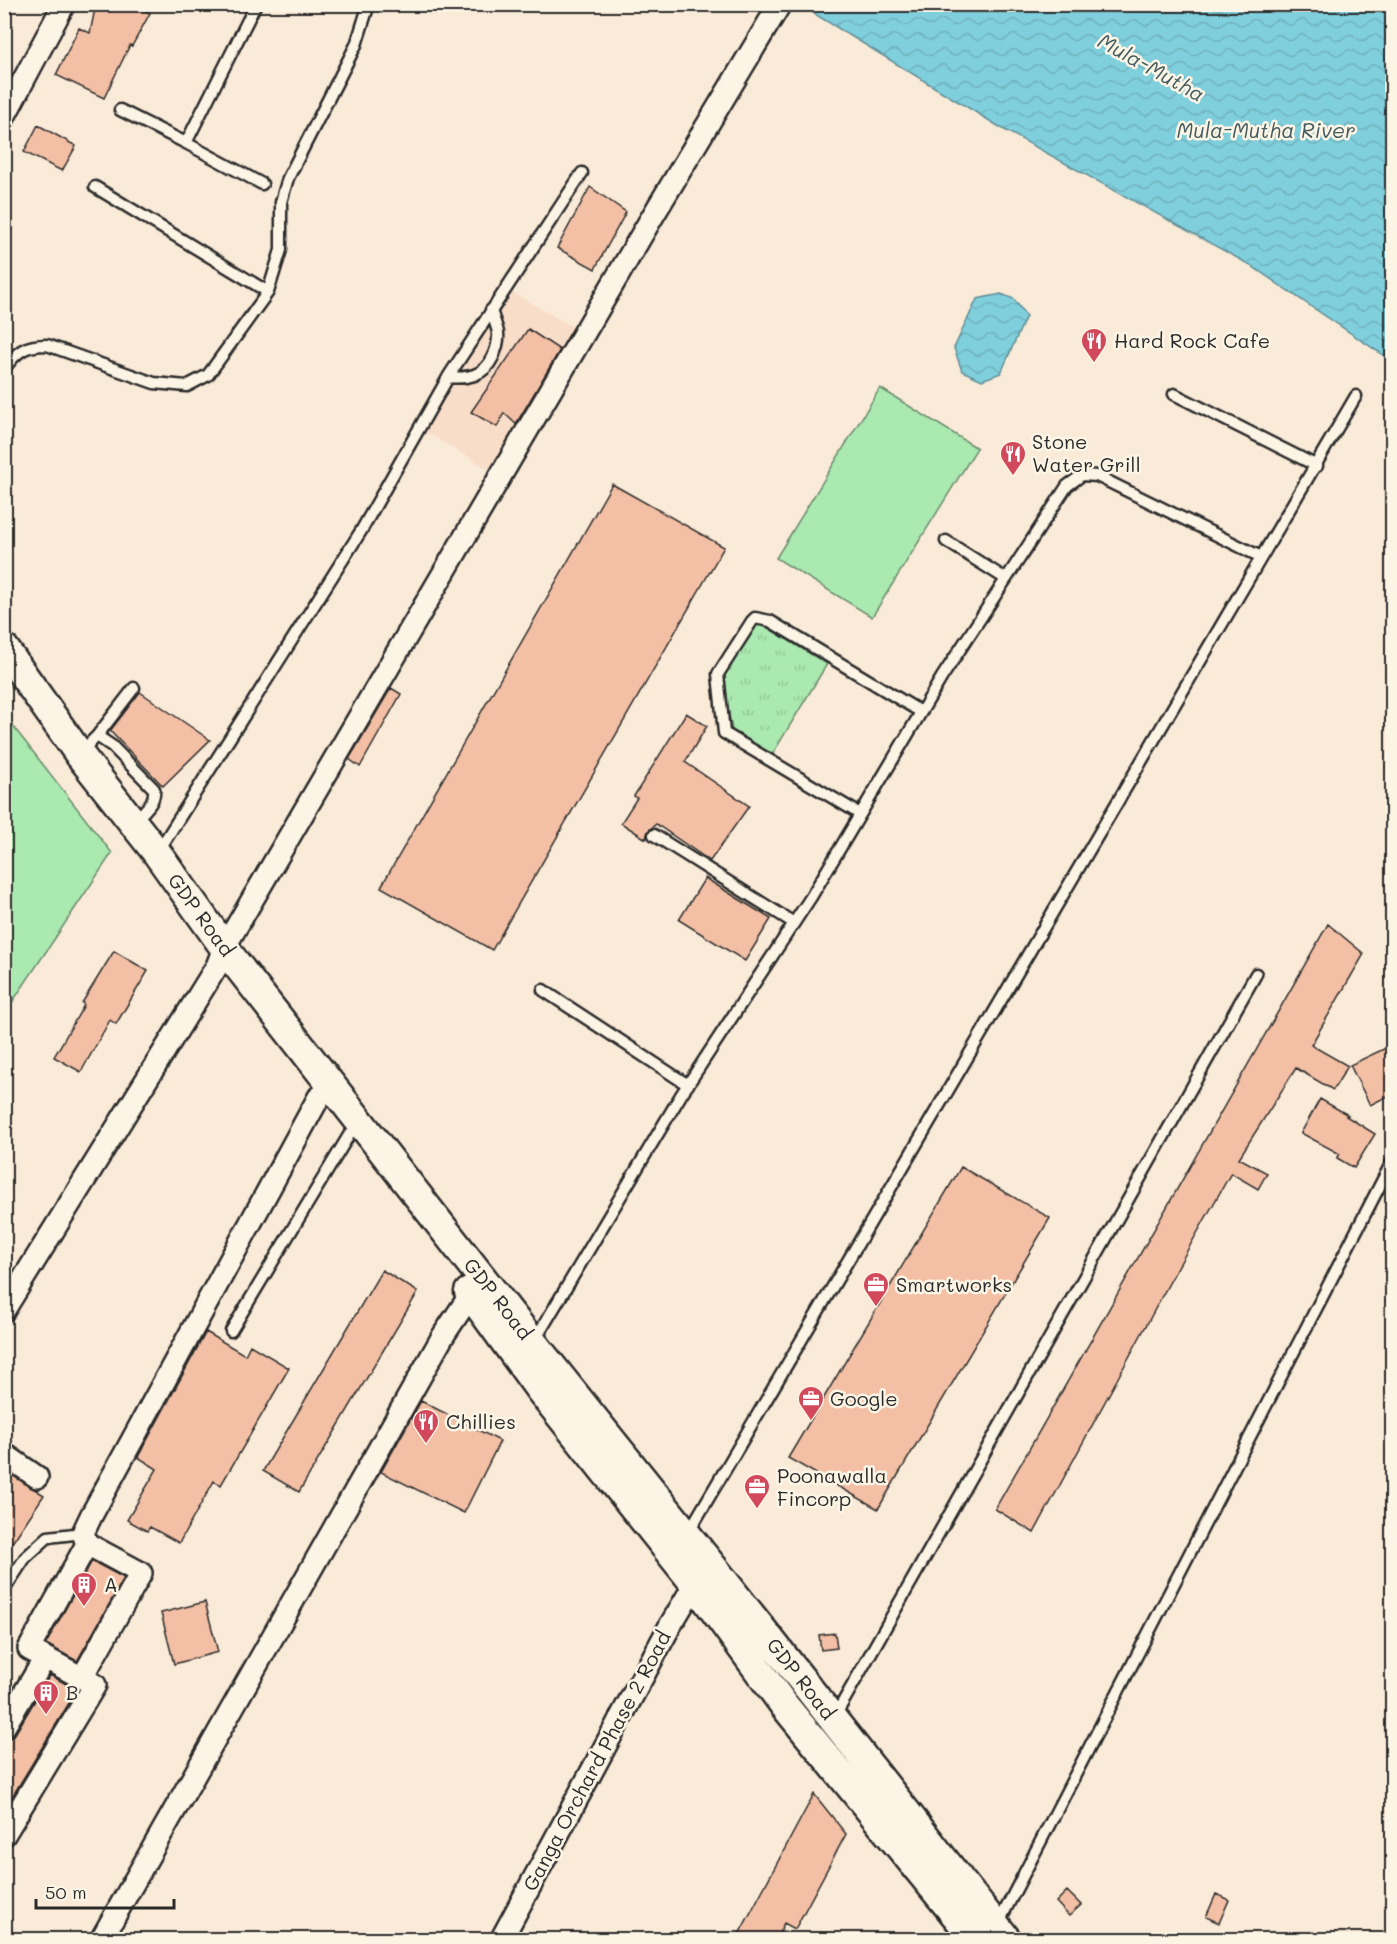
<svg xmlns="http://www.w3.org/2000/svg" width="1397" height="1944" viewBox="0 0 1397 1944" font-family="Mali,sans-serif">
<defs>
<pattern id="grass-tufts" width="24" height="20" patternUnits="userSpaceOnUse" patternTransform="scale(1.5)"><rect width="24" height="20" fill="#aae9b0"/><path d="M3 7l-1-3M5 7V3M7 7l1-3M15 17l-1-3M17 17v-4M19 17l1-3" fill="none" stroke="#92c898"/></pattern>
<pattern id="water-waves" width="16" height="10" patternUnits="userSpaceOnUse" patternTransform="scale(1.5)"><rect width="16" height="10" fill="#80cfdc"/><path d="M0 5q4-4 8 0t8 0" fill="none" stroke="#6fb2bd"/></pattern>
</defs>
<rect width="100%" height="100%" fill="#faead8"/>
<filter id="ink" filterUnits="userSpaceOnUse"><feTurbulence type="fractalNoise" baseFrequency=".0167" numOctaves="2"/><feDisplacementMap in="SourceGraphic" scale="12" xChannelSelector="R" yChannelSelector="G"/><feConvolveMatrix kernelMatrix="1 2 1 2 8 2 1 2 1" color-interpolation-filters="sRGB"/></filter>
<g filter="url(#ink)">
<path fill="#f8ddc9" d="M508,290L588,336L509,481L424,431Z"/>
<path fill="url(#grass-tufts)" stroke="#6a8a6e" stroke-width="1.5" d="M755,620L827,664L772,755L732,730L722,677Z"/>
<path fill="#aae9b0" stroke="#6a8a6e" stroke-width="1.5" d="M880,388L977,448L872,617L776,558Z
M5,716L112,853L5,1013Z"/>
<path fill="url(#water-waves)" stroke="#5e8d95" stroke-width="1.5" d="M800,5H1392V361L1250,265L1003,129Z
M1001,294L1014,299L1026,316L1001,373L982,380L962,371L954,348L977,299Z"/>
<path fill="#f3bfa5" stroke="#2b2b2b" stroke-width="1.5" d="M96,4H133L150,13L132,46L130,45L104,98L56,75L79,28L90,33Z
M38,125L76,146L62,171L24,152Z
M590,187L626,212L595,269L557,248Z
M528,329L560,350L516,424L504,413L497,427L471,412Z
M612,484L724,547L492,950L381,887Z
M391,688L401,694L360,767L349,759Z
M140,692L210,740L163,786L110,731Z
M686,713L707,726L685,762L749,806L710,861L656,824L648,831L646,839L621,823L637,798L634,796Z
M705,878L771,919L745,961L679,920Z
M1328,924L1364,954L1311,1045L1348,1066L1333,1090L1296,1068L1239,1158L1267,1173L1258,1189L1231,1173L1174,1274L1034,1533L995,1509Z
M114,951L148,971L116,1024L110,1020L81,1072L54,1057L84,1005L82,1003Z
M1388,1047L1392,1056V1094L1370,1105L1350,1065Z
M1320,1099L1348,1115L1346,1116L1375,1134L1354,1168L1337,1158L1340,1154L1301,1133Z
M961,1167L1050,1218L878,1509L788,1458Z
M382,1270L418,1292L299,1492L263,1471Z
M206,1332L245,1355L250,1345L289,1368L221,1485L214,1481L179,1543L150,1527L147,1531L127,1520L157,1469L138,1457Z
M421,1401L500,1441L464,1513L381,1472Z
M4,1470L44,1495L4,1555Z
M92,1561L124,1578L77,1661L46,1644Z
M205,1602L218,1652L174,1664L161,1613Z
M835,1633L837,1648L821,1650L819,1635Z
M50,1675L77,1690L4,1810V1741L15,1734Z
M814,1794L846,1834L795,1929L784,1923L776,1940H736Z
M1067,1891L1081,1905L1069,1916L1056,1902Z
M1216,1894L1229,1900L1219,1923L1206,1917Z"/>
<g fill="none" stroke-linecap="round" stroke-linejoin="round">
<defs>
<path id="service" d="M256,4L186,143L262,184
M120,110L186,143
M95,187L268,292
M4,369C17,351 25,345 47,345L154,383L187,386L208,375L268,292L281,250V202L288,178L356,45L369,4
M448,377C468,379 484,376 493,357C496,349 499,342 498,333C497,326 493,318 491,310
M1174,394L1317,466
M946,541L1006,579
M97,736L134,688
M79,754L97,736L112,746L154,789C156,803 143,811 135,821
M860,814L724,733L718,674L752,621L755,618L770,621L921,712
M654,835L794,923
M159,850L361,531L450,374L582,173
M543,990L688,1085
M231,1331L349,1135
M535,1340L681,1095L811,897L942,677L1067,486L1082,475L1097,476L1261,557
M688,1533L1356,396
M4,1590L25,1558L48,1537L83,1533
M834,1718L1256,974
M998,1924L1392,1162"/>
<path id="minor" d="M4,117L64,4
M4,1310L217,966L224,948L651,219L780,4
M4,1454L37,1477
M82,1678L141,1573L87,1544
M4,1727L45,1658
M4,1835L95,1685L29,1649L87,1544L83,1533L91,1516L319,1097
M101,1940L443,1336L471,1294
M501,1940L671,1624L695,1584L703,1576"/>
<path id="secondary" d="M4,648L79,754L157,853L234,961L533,1343L712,1566L1007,1940
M469,1292L540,1390L695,1584L784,1705L976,1940"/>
</defs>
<use href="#service" stroke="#2b2b2b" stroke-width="15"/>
<use href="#minor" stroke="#2b2b2b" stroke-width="26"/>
<use href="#secondary" stroke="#2b2b2b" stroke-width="33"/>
<use href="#service" stroke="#fcf5e5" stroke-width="10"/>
<use href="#minor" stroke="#fcf5e5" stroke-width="21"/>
<use href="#secondary" stroke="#fcf5e5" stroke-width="28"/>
</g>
</g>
<defs>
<symbol id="restaurant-pin" viewBox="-11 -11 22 30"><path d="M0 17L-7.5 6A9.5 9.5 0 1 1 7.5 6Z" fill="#d1495b" stroke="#fcf5e5"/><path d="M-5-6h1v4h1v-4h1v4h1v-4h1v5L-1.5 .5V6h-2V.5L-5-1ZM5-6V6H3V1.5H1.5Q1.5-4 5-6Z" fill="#fff"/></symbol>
<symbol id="office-pin" viewBox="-11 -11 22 30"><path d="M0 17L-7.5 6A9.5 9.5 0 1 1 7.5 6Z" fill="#d1495b" stroke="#fcf5e5"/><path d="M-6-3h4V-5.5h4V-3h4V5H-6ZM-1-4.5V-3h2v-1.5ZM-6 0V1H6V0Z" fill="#fff"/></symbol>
<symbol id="building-pin" viewBox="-11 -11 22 30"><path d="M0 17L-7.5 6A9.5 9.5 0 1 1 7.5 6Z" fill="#d1495b" stroke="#fcf5e5"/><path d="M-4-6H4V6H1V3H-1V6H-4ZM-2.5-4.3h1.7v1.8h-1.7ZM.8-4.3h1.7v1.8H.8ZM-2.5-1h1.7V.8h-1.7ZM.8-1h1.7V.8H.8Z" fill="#fff"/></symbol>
</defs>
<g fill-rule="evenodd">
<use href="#restaurant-pin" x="1079" y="326" width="30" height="40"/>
<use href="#restaurant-pin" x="998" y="439" width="30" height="40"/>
<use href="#office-pin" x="861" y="1270" width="30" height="40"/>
<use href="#office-pin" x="796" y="1384" width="30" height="40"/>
<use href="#restaurant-pin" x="411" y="1407" width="30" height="40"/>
<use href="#office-pin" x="742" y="1472" width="30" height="40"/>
<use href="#building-pin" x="69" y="1570" width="30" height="40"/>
<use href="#building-pin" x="31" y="1678" width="30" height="40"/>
</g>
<g text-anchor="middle" stroke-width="5" stroke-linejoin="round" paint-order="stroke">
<g font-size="20" fill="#2b2b2b" stroke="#fcf5e5" text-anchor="start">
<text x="1114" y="348">Hard Rock Cafe</text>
<text x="1032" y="449">Stone<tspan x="1032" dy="23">Water Grill</tspan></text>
<text x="896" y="1292">Smartworks</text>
<text x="830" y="1406">Google</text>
<text x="446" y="1429">Chillies</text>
<text x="777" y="1483">Poonawalla<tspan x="777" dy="23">Fincorp</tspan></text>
<text x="104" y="1592">A</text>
<text x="66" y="1700">B</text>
</g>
<g font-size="20" fill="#2b2b2b" stroke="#fcf5e5">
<text transform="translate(201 915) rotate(54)" y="7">GDP Road</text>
<text transform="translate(498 1299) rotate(52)" y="7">GDP Road</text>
<text transform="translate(801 1679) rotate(52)" y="7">GDP Road</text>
<text transform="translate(597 1761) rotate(-62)" y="7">Ganga Orchard Phase 2 Road</text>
</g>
<g font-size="21" font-style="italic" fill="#445c60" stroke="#fcf5e5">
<text transform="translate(1151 68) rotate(29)" y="7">Mula-Mutha</text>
<text x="1266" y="138">Mula-Mutha River</text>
</g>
</g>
<rect width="1397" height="1944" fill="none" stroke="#fcf5e5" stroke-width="24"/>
<rect x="12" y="12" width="1373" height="1920" fill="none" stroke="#2b2b2b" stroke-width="2" filter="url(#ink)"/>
<path d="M36 1899v9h138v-9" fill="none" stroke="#2b2b2b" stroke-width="3"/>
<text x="45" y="1899" font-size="18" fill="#2b2b2b" stroke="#fcf5e5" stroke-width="4.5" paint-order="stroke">50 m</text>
</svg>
